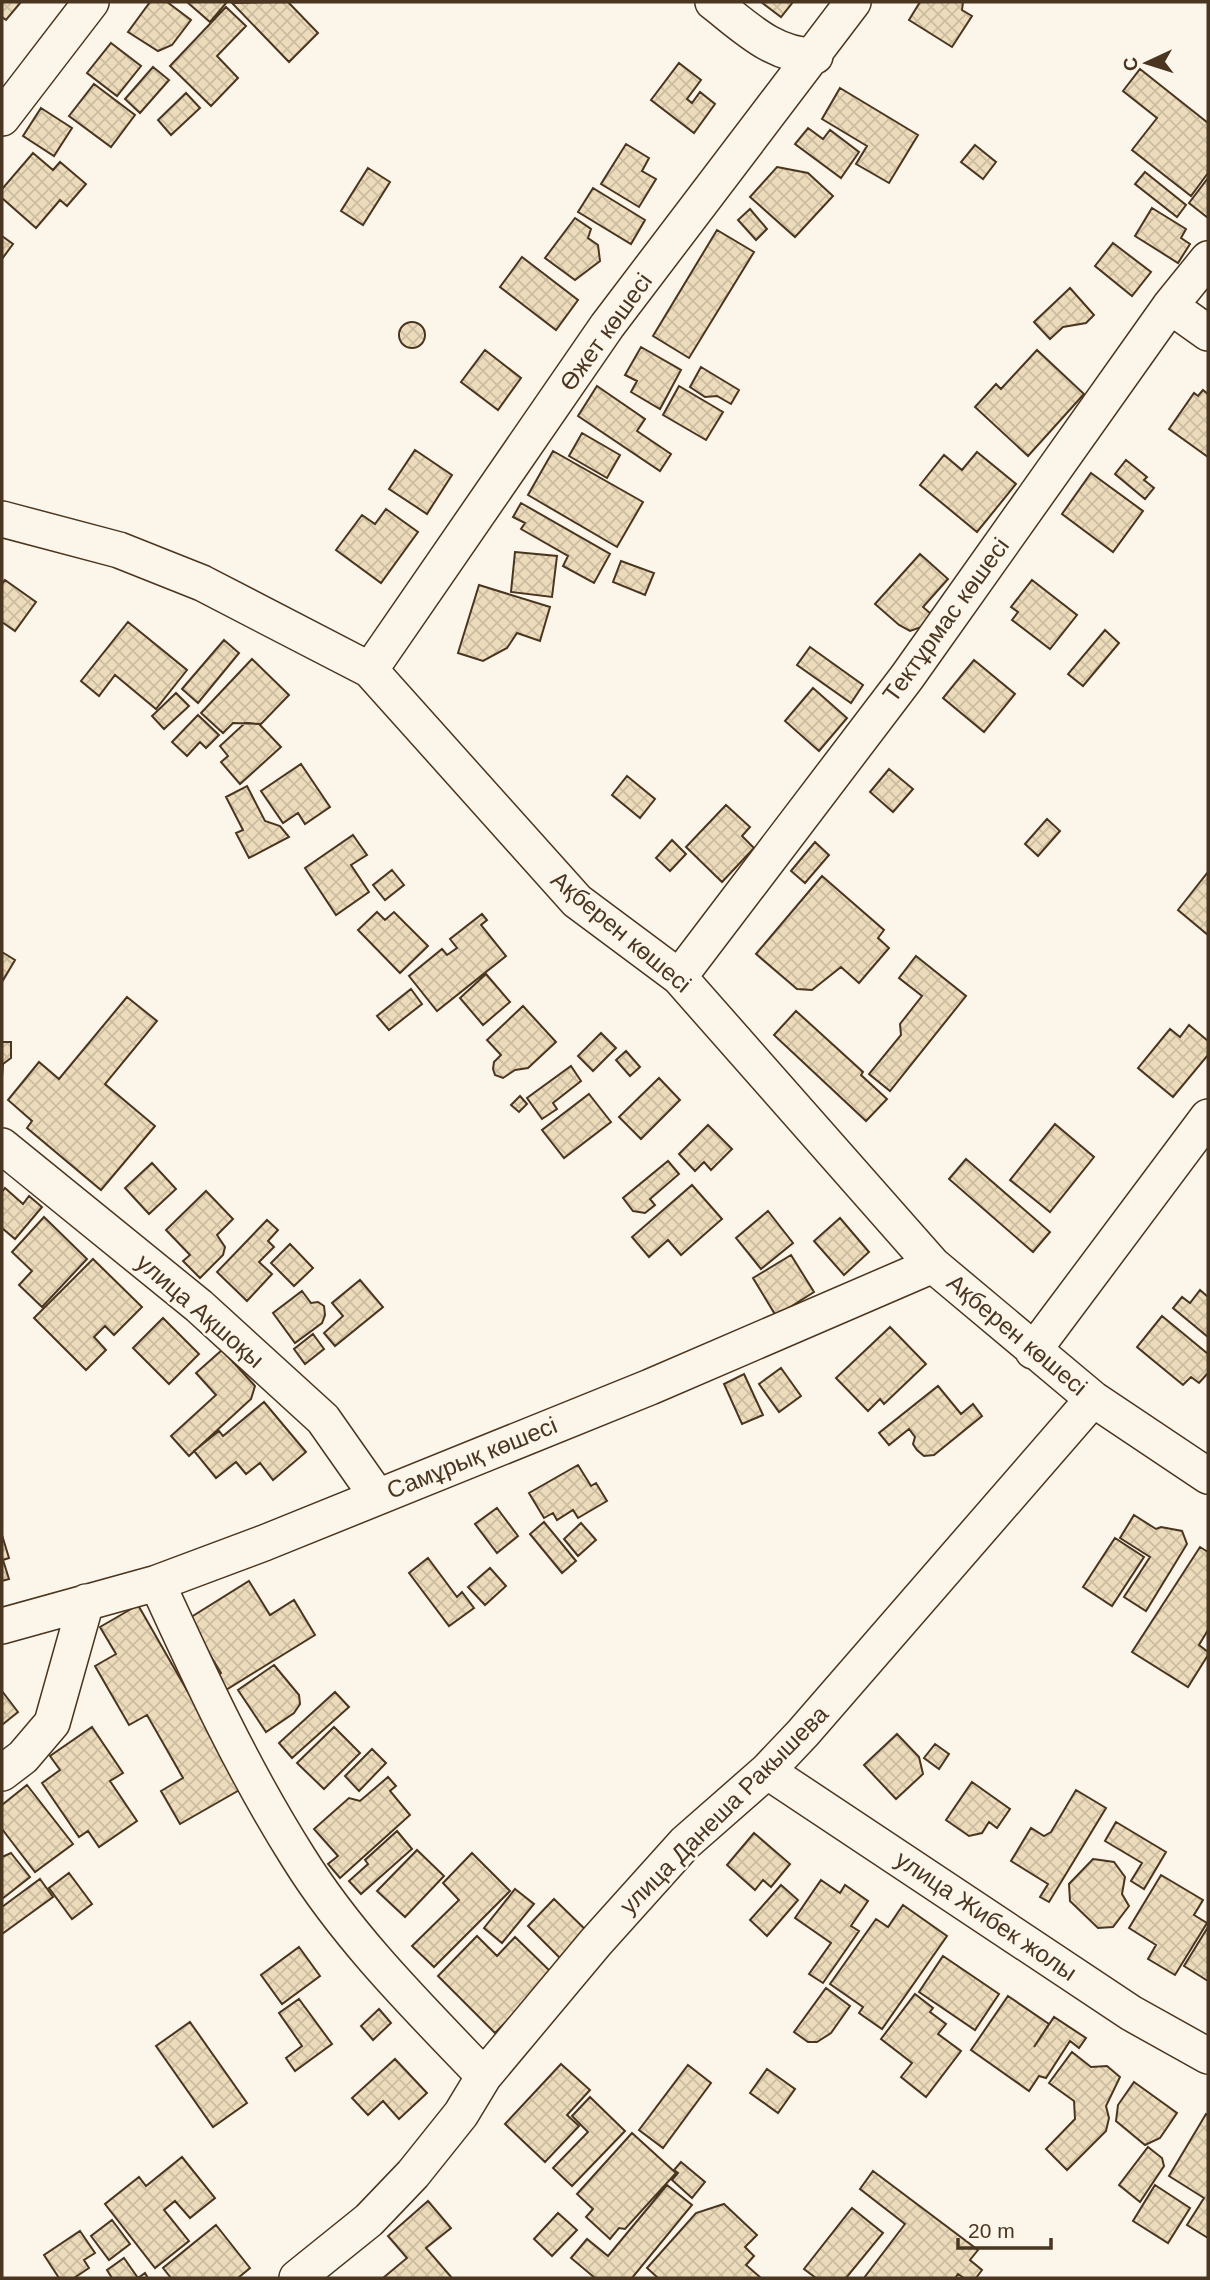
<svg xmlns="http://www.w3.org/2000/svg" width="1210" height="2280" viewBox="0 0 1210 2280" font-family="Helvetica,sans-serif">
<defs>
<pattern id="building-cross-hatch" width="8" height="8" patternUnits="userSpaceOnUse" patternTransform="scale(1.75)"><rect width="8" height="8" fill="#ecdcbc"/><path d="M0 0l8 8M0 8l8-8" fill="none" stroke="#ccbda1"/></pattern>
</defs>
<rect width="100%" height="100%" fill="#fbf6e9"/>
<path fill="url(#building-cross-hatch)" stroke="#4a3520" stroke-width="2" d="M2,2H21L6,20L2,17Z
M150,2H167L191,20L172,45L158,51L128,32Z
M187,2H227L210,22Z
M288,2L318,33L289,62L232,3Z
M761,2H793L781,17Z
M920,2H963L962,10L972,16L952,47L909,20Z
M226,7L246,26L217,56L238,78L211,106L170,66Z
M111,43L141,66L117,96L87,73Z
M679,63L701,80L687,99L692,103L700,92L715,104L694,133L651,100Z
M153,67L169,80L140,113L125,99Z
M1140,69L1208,123V173L1191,196L1132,150L1157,118L1123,91Z
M94,84L135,115L111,147L69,116Z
M840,88L918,135L889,183L856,164L867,146L822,119Z
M186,93L200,108L171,135L158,120Z
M41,108L72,128L54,156L23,136Z
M808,128L823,139L830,130L859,152L841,178L795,144Z
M626,144L649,158L642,171L656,179L639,207L601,184Z
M975,145L996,162L983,179L961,162Z
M33,153L53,170L60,162L86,184L67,206L60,200L36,228L2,198V189Z
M777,167L808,173L833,196L795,237L750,197Z
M368,168L390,182L363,225L341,211Z
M1145,172L1186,205L1177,217L1135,184Z
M1208,178V218L1189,203Z
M593,188L645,220L631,244L578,212Z
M1152,208L1186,229L1181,238L1190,244L1178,263L1135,236Z
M750,209L767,229L756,240L738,220Z
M575,218L591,229L588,238L598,245L600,261L575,280L545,258Z
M717,230L754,252L689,358L653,336Z
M2,236L13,244L2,259Z
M1113,243L1151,272L1132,296L1095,266Z
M522,257L578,300L556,330L500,287Z
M1070,288L1094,315L1086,323L1063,327L1050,339L1034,322Z
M399 335a13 13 0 1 1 26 0a13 13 0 1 1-26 0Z
M641,347L681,370L660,409L631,392L637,381L625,375Z
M485,350L521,378L498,410L461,382Z
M1037,350L1084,394L1028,456L975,407L996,384L1001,389Z
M701,367L739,390L731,404L717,396L705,397L690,387Z
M597,386L645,419L637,431L671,454L660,471L578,416Z
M679,386L723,412L706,440L663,415Z
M1203,390L1208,394V457L1169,429L1194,393L1198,396Z
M582,433L620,455L607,478L569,456Z
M415,450L452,475L427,514L389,489Z
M553,451L643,502L617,547L528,495Z
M977,452L1016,484L977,532L920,485L944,455L962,470Z
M1126,460L1147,477L1144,480L1154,488L1145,499L1115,474Z
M1091,473L1143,511L1113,552L1062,514Z
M521,503L610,554L594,583L563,566L568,556L521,529L525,523L513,517Z
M386,509L418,532L381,583L336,550L362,515L375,524Z
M515,552L557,556L552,597L511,592Z
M920,554L948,579L923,607L931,614L927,625L910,631L899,625L875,604Z
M621,561L654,573L645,595L613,582Z
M5,580L36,602L15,631L2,622V584Z
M1032,580L1077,615L1050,649L1012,620L1018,612L1011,607Z
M479,585L550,607L540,641L517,633L507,648L483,661L458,653Z
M128,622L187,670L156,709L115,675L99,696L81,681Z
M1105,630L1119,643L1083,686L1068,674Z
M224,640L239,653L198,703L182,689Z
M810,647L863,685L851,703L797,665Z
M252,659L289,695L261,724L233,723L223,733L201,713Z
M974,660L1015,694L984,732L943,698Z
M813,688L847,718L819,751L785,721Z
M176,693L189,706L164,729L152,716Z
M198,715L219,735L206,748L200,742L187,756L172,742Z
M245,723L259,724L281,747L240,784L221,762L228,756L220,746Z
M301,764L330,807L305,824L298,813L283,823L261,791Z
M889,769L913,789L893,812L870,792Z
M627,776L655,799L640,818L612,795Z
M247,786L265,821L280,826L289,837L249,858L236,833L243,830L226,797Z
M726,805L750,827L742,836L754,848L722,882L686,847Z
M1047,819L1060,831L1038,856L1025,844Z
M353,835L367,855L351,865L369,892L336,915L305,868Z
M672,840L686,854L670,871L656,858Z
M815,842L829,855L805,883L791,871Z
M392,870L404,885L385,900L373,885Z
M1208,872V935L1178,910Z
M822,876L884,930L878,938L889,948L859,983L841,967L812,990L797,989L756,954Z
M377,912L385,920L394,912L428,946L400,973L358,930Z
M482,914L487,920L481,925L506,956L437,1011L409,976L442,949L447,955L457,948L450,939Z
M2,952L15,960L2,982Z
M916,956L966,996L890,1091L869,1074L901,1035L900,1024L922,996L899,978Z
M486,974L510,1002L483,1025L460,998Z
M411,989L422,1004L389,1030L377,1016Z
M127,997L157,1021L105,1084L155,1126L101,1190L27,1128L32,1121L8,1100L39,1062L59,1079Z
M523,1006L556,1042L528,1068L515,1070L503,1078L495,1075L493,1069L494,1062L501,1055L487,1040Z
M796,1011L863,1072L861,1075L887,1099L866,1121L774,1035Z
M1189,1025L1208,1041V1055L1173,1097L1138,1068L1170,1029L1180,1037Z
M601,1033L616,1048L593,1071L578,1056Z
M2,1042H11V1058L3,1064L2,1077Z
M626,1051L640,1067L630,1076L616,1060Z
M571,1066L581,1081L553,1103L557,1109L542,1119L527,1098Z
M659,1078L680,1100L641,1139L619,1117Z
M589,1094L611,1122L564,1158L542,1130Z
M520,1096L527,1104L519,1112L511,1105Z
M1055,1124L1094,1157L1050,1212L1010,1180Z
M708,1125L732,1149L711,1170L704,1162L695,1171L679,1154Z
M966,1159L1050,1232L1033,1252L949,1179Z
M668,1161L679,1174L650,1199L655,1205L645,1213L633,1211L623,1198Z
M152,1163L176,1189L149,1214L125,1188Z
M692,1185L722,1219L681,1255L668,1240L649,1257L632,1237Z
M5,1188L23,1204L29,1196L42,1207L15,1239L2,1228V1192Z
M206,1191L233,1219L217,1235L225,1247L223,1255L200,1278L183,1261L190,1255L166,1230Z
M768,1211L793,1243L761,1269L736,1238Z
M44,1217L87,1259L42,1307L19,1285L32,1271L12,1252Z
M840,1218L869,1252L844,1275L814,1241Z
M267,1220L278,1230L268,1241L274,1247L259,1262L272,1274L247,1301L217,1272Z
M290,1244L313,1268L294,1286L271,1263Z
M791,1255L814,1292L776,1316L753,1278Z
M93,1259L142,1307L114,1335L105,1326L94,1337L106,1350L86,1370L34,1318Z
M360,1280L383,1307L335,1346L324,1333L343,1316L332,1303Z
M1200,1290L1208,1297V1337L1173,1308L1182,1297L1190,1303Z
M302,1291L311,1303L318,1302L324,1306L325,1315L322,1323L295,1343L273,1313Z
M1162,1316L1208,1354V1373L1199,1383L1191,1377L1183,1385L1137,1347Z
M163,1318L199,1354L169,1384L133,1348Z
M890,1327L926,1364L884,1404L880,1399L868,1411L836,1378Z
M313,1334L324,1349L305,1364L294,1349Z
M222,1350L255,1386L251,1399L189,1456L171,1436L216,1395L196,1373Z
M781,1368L801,1396L779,1412L759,1384Z
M744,1374L763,1415L742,1424L724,1384Z
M938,1386L961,1414L973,1404L982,1416L934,1455L924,1456L917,1450L913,1444L915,1437L909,1429L889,1445L879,1433Z
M264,1402L306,1452L273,1480L260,1463L246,1474L236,1462L216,1478L194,1451L219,1431L223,1436Z
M578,1465L591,1486L596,1483L607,1501L578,1518L573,1510L557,1520L553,1513L544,1518L529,1493Z
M497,1508L518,1536L497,1553L475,1524Z
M1134,1515L1156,1529L1161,1527L1182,1531L1187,1544L1146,1611L1124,1597L1150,1557L1120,1538Z
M544,1522L576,1561L562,1573L530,1534Z
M581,1523L596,1540L578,1556L564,1539Z
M2,1535L9,1558L3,1560L9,1579L2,1581Z
M1115,1538L1144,1557L1112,1606L1083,1587Z
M1200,1547L1208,1552V1630L1199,1645L1208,1652V1655L1188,1687L1132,1652Z
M428,1558L457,1597L462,1592L474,1608L449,1626L409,1573Z
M490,1568L506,1586L485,1605L468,1587Z
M249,1581L270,1615L294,1600L315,1635L221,1693L213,1679L221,1673L188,1619Z
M138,1605L243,1788L180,1824L161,1791L183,1778L147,1715L129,1725L95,1666L116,1654L100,1627Z
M274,1665L299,1695L300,1704L294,1713L266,1732L238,1690Z
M2,1691L18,1712L2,1725Z
M335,1692L349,1707L292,1758L279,1743Z
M92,1727L123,1773L110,1781L137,1821L99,1847L88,1831L79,1837L42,1783L60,1770L50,1756Z
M334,1727L360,1753L324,1789L297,1763Z
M897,1734L919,1757L923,1774L896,1799L864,1765Z
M935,1744L949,1754L939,1769L924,1758Z
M372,1749L386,1763L359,1791L345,1776Z
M388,1777L396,1786L390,1791L410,1815L340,1878L328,1864L338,1856L314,1829L349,1798L360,1801Z
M972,1782L1010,1809L997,1828L989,1822L982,1833L969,1836L946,1820Z
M27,1785L73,1844L35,1872L2,1829V1805Z
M1076,1790L1106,1808L1049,1902L1040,1897L1048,1884L1011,1861L1031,1828L1044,1836L1051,1832Z
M1116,1822L1166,1852L1144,1889L1131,1881L1142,1863L1105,1841Z
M397,1831L412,1849L361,1894L349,1881L368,1864L365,1860Z
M754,1833L790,1864L771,1887L763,1880L755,1890L727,1865Z
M417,1850L444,1876L405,1917L377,1891Z
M11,1853L30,1877L2,1899V1857Z
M472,1853L510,1891L434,1967L412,1946L459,1900L443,1883Z
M1093,1859L1114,1862L1125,1877L1122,1894L1129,1906L1113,1927L1098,1928L1070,1901L1069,1884Z
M69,1873L92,1904L72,1919L49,1888Z
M1161,1875L1203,1900L1194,1915L1207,1923L1175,1975L1148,1959L1156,1945L1129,1928Z
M40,1879L53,1897L2,1934V1907Z
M821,1880L840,1893L845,1885L868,1901L851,1926L859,1931L823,1983L809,1974L831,1943L795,1918Z
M781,1885L798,1900L767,1936L750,1920Z
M515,1889L534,1904L502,1943L484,1928Z
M554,1899L590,1934L563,1961L528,1926Z
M903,1905L947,1936L882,2029L859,2013L863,2007L830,1984L876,1919L888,1927Z
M1208,1927V1981L1184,1966Z
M477,1936L497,1956L515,1937L553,1974L495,2033L438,1976Z
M299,1947L320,1976L282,2004L261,1975Z
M943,1956L999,1994L975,2030L919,1992Z
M826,1988L850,2006L831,2033L817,2042H808L794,2032Z
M915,1994L933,2008L930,2012L946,2024L938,2034L961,2051L926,2097L901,2077L912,2063L881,2039Z
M1008,1996L1049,2024L1034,2047L1054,2017L1086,2038L1079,2048L1070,2041L1046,2078L1039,2076L1029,2091L971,2050Z
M299,1999L332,2044L295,2071L286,2058L302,2046L279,2013Z
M379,2009L391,2023L373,2040L361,2026Z
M190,2022L247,2103L213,2127L156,2046Z
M1072,2052L1091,2067L1107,2066L1120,2077L1106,2106L1109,2118L1106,2131L1067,2170L1046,2149L1075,2119L1074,2101L1049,2083Z
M395,2059L427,2093L399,2119L383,2101L368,2115L352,2098Z
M561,2064L590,2090L567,2115L579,2126L545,2162L505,2124Z
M688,2065L711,2083L663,2148L639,2130Z
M767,2069L795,2089L778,2113L750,2093Z
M1134,2082L1177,2113L1160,2138L1145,2145L1116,2121L1118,2105Z
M590,2097L625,2131L572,2186L553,2168L588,2132L572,2116Z
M1206,2114L1208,2115V2238L1187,2225L1204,2198L1169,2176Z
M632,2133L676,2173L625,2229L619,2228L610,2239L586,2217L593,2209L577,2194Z
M1148,2147L1162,2158L1164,2166L1140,2202L1119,2185Z
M182,2157L215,2198L190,2218L175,2201L164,2210L189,2241L155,2268L105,2204L139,2177L146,2186Z
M681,2162L705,2182L692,2198L672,2180L678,2173L674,2170Z
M873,2171L978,2250L970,2260L982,2270L976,2278H964L958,2274L955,2278H864L905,2224L860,2189Z
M667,2185L692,2205L632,2278H595L571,2258L587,2239L608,2256Z
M1155,2185L1190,2208L1168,2243L1133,2221Z
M428,2201L451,2228L426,2248L452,2278H383L407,2258L388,2236Z
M724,2204L757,2235L745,2247L754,2256L746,2265L761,2278H658L647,2268L696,2213Z
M852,2208L883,2233L846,2278H816L804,2269Z
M558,2213L577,2230L552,2256L534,2239Z
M112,2220L130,2244L109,2260L91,2236Z
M216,2225L250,2268L238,2278H171L163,2268Z
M80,2231L95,2253L84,2260L89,2268L74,2278H59L44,2255Z
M124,2258L138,2278L145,2273L148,2278H112L107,2270Z"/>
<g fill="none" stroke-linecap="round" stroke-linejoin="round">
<defs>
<path id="minor" d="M713,2C744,26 773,56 815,56
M2,118L91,2
M1170,306L1208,333
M2,519L119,550L202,583L370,670L577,901L679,977L933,1265L1093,1399L1208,1476
M370,670L607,326L853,2
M679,977L907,677L1170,306L1208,259
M2,1146L199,1306L323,1419L377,1496
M1033,1351L1208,1117
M157,1583C200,1677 243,1770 298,1857C349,1939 418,2007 484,2076
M2,1626L157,1583L264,1543L650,1387L933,1265
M767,1771L1131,2013L1208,2056
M2,1773L23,1757L52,1723L86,1602
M297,2278L369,2220L413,2174L461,2114L484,2076L596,1942L685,1843L767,1771L803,1733L1093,1399"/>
</defs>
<use href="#minor" stroke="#4a3520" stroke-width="38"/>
<use href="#minor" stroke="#fbf6e9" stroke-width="35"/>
</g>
<g text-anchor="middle" stroke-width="5" stroke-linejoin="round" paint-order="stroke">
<g font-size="24" fill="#4a3520" stroke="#fbf6e9">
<text transform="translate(606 332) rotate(-54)" y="8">Өжет көшесі</text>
<text transform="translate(946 620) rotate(-54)" y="8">Тектұрмас көшесі</text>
<text transform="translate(621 932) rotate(40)" y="8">Ақберен көшесі</text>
<text transform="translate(200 1311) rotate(41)" y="8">улица Ақшоқы</text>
<text transform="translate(1017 1335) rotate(40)" y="8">Ақберен көшесі</text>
<text transform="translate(472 1458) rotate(-22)" y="8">Самұрық көшесі</text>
<text transform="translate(724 1810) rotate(-45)" y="8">улица Данеша Ракышева</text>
<text transform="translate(986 1916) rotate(34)" y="8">улица Жибек жолы</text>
</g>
</g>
<rect width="1210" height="2280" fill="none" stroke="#4a3520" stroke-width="7"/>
<g transform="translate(1147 63) rotate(266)" stroke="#fbf6e9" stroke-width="5" paint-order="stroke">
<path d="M0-5L12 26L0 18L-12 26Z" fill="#4a3520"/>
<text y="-10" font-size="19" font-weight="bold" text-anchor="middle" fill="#4a3520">С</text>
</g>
<path d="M958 2238v10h93v-10" fill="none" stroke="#4a3520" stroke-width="3.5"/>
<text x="968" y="2238" font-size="21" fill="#4a3520" stroke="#fbf6e9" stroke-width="5" paint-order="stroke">20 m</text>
</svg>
